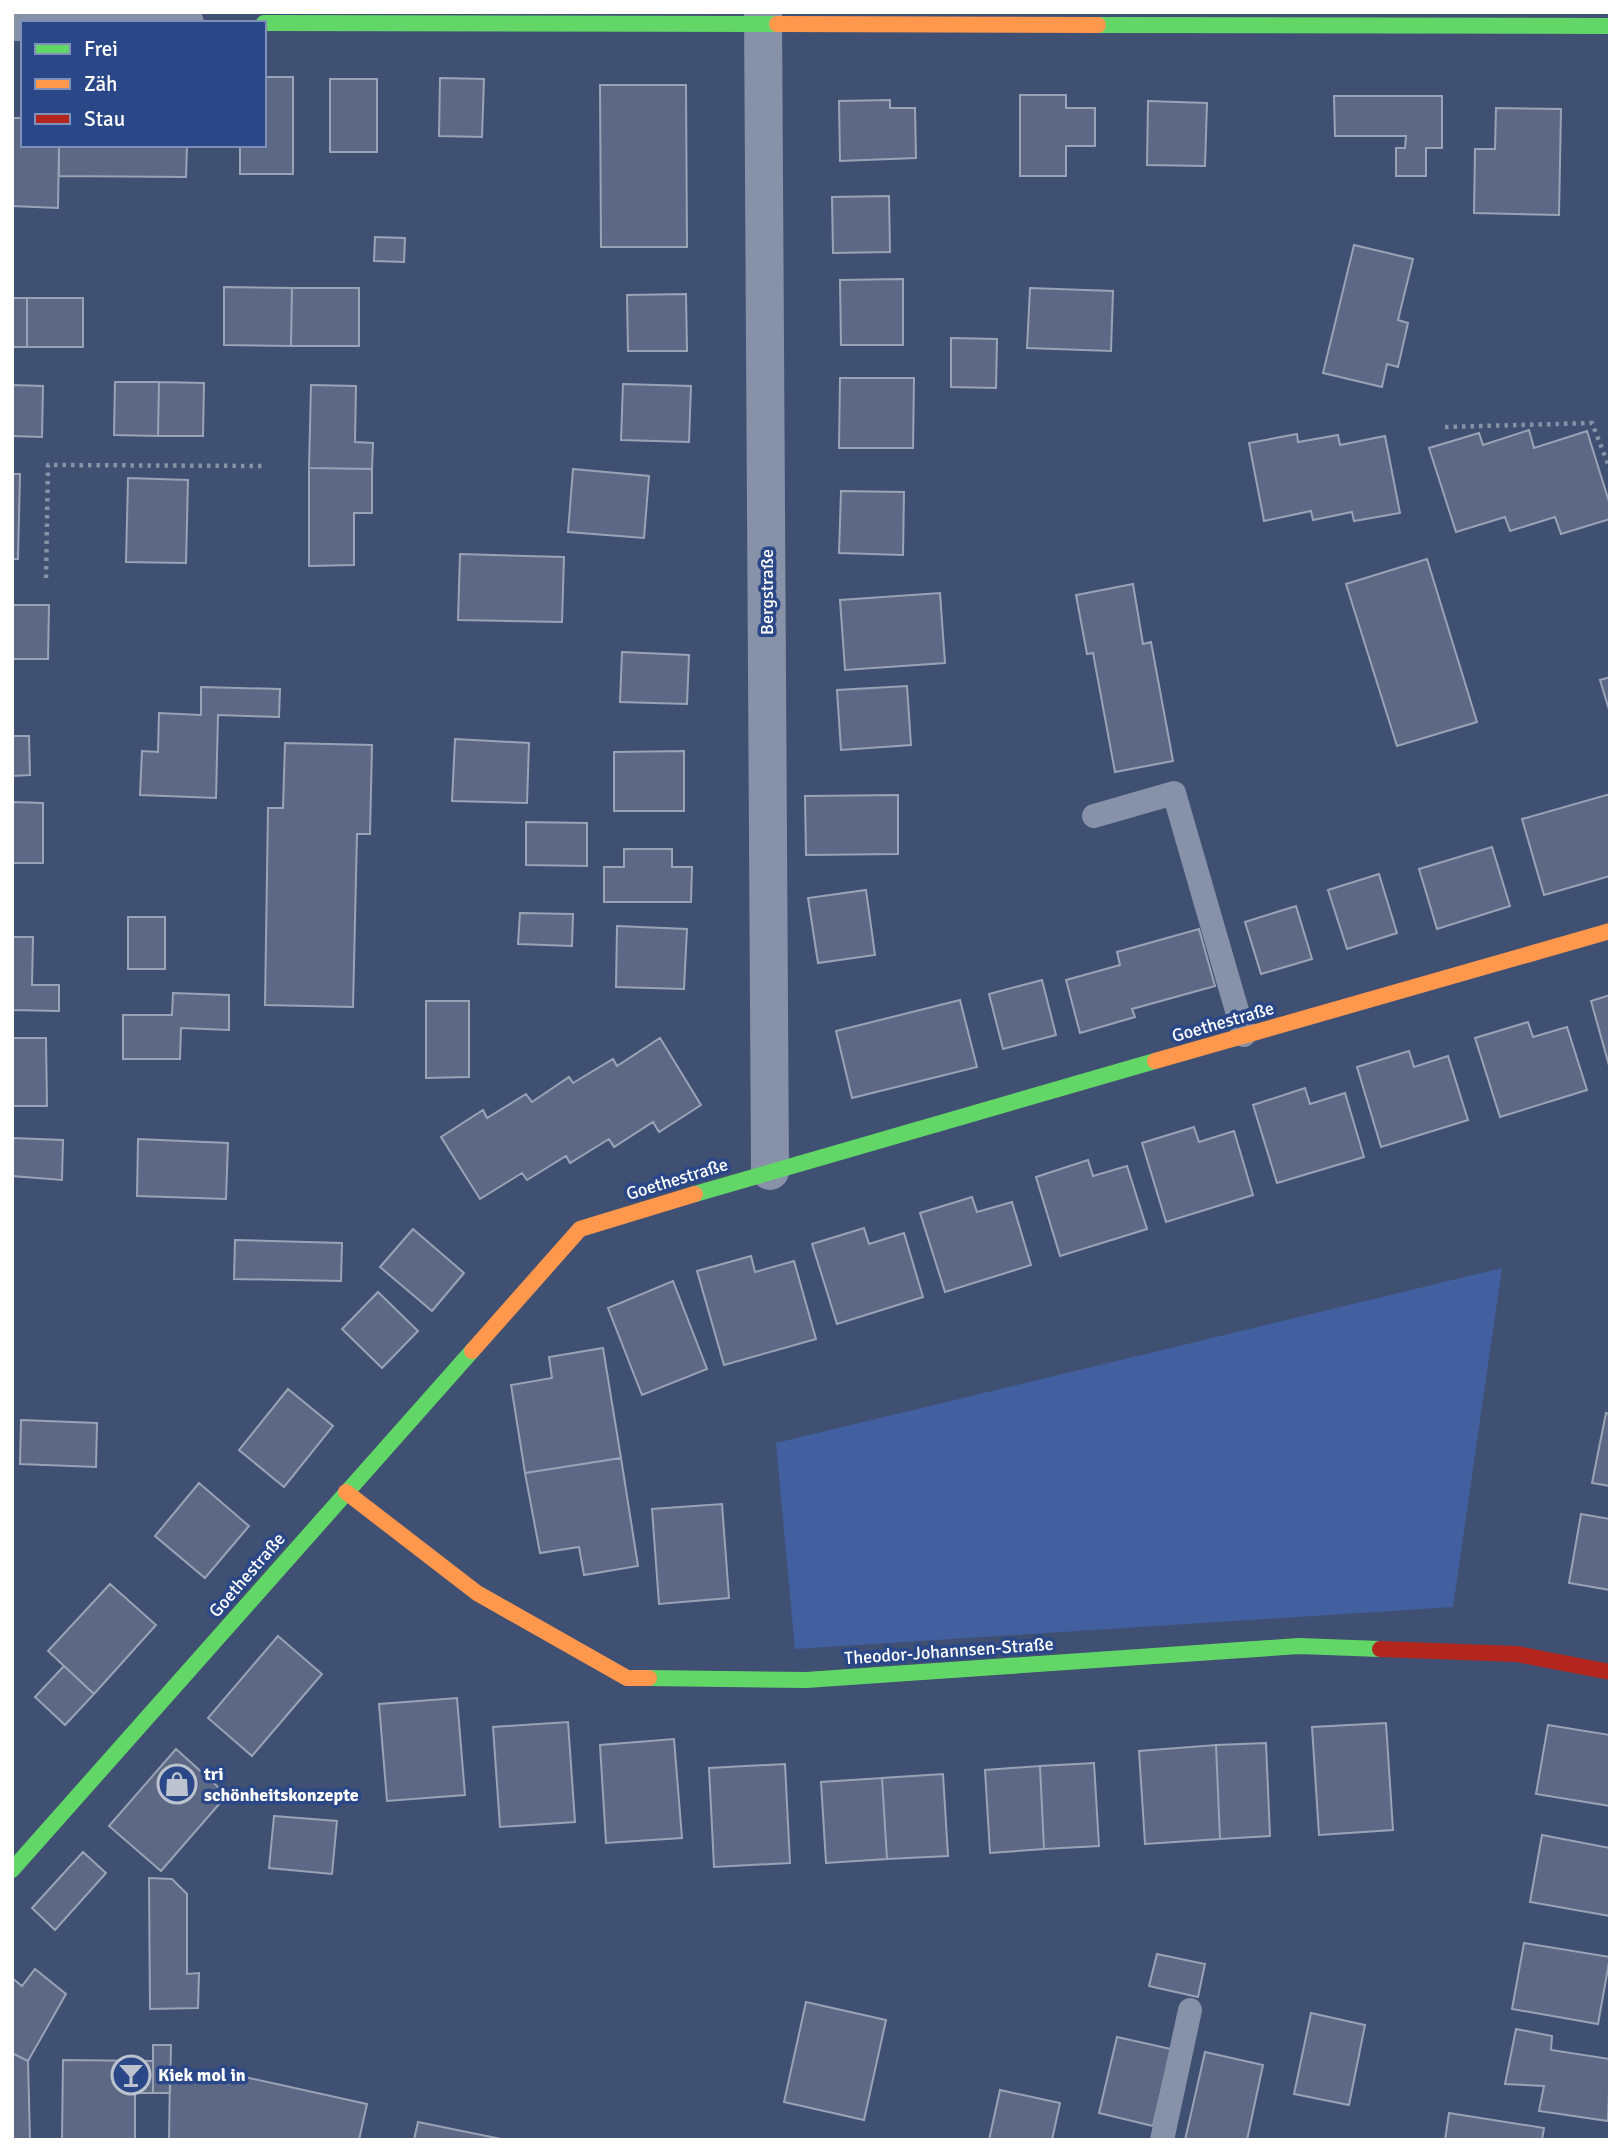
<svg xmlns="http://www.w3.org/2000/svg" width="1622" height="2152" viewBox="0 0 1622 2152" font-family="Signika,sans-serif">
<rect width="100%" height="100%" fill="#405072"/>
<path fill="#42609f" d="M1502,1268L1453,1607L795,1649L776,1443Z"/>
<path fill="#5d6984" stroke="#9aa3b6" stroke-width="2" d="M264,77H293V174H240V145H264Z
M440,78L484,79L482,137L439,136Z
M330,79H377V152H330Z
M600,85H686L687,247H601Z
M1020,95H1066V108H1095V146H1066V176H1020Z
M1334,96H1442V148H1426V176H1396V148H1405L1406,136H1335Z
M890,100V108H915L916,158L840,161L839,101Z
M1148,101L1207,103L1205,166L1147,165Z
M1496,108L1561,109L1559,215L1474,213L1475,149H1495Z
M12,118H23V145H59L58,208L12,206Z
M59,145H187L186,177L59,176Z
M889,196L890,252L833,253L832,197Z
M375,237L405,238L404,262L374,261Z
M1354,245L1413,259L1398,320L1408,323L1398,367L1387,364L1382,387L1323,373Z
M903,279V345H841L840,280Z
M224,287L292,288L291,346L224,345Z
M292,288H359V346H291Z
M1030,288L1113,291L1111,351L1027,348Z
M686,294L687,351H628L627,295Z
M12,298H27V347H12Z
M27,298H83V347H27Z
M951,338L997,339L996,388L951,387Z
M840,378H914L913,448H839Z
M115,382H159L158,436L114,435Z
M159,382L204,383L203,436H158Z
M623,384L691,386L689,442L621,440Z
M12,385L43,386L42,437L12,436Z
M311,385L356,386L355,442L373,443L372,469L309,468Z
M1529,430L1534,448L1587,431L1610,505V519L1561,534L1555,517L1510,531L1505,517L1456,532L1429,448L1479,433L1483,445Z
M1297,434L1298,442L1338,435L1340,445L1385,436L1400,513L1354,521L1352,512L1313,520L1311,511L1264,521L1249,443Z
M309,468L372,469V513H354V565L309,566Z
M573,469L649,476L644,538L568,532Z
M12,474H20L18,559H12Z
M128,478L188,480L186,563L126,562Z
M841,491L904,492L903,555L839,553Z
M460,554L564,557L562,622L458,620Z
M1427,559L1477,722L1397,746L1346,584Z
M1133,584L1143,644L1151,642L1173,761L1115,772L1093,653L1087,654L1076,595Z
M940,593L945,663L845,670L840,600Z
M12,605H49L48,659H12Z
M622,652L689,655L687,704L620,702Z
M1610,677V713L1600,680Z
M907,686L911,745L841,750L837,690Z
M201,687L280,689L279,717L218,715L216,798L140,795L142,751L158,752L159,713L201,715Z
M12,736H29L30,775L12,776Z
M455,739L529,743L527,803L452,801Z
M285,743L372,745L370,834H357L353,1007L265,1005L268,808H283Z
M684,751V811H614V752Z
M1610,794V876L1544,895L1522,819Z
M898,795V854L806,855L805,796Z
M12,802L43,803V863H12Z
M526,822L587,823V866L526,865Z
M1492,847L1510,906L1437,929L1419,869Z
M624,849H672V867H692L691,902H604V867H624Z
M1379,874L1397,933L1347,949L1328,890Z
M866,890L875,955L818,963L808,898Z
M1296,906L1312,959L1261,974L1245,922Z
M520,913L573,914L572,946L518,944Z
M128,917H165V969H128Z
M617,926L687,929L684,989L616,987Z
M1199,929L1215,986L1132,1009L1135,1017L1080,1033L1066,980L1120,965L1117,952Z
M12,937H33L32,985H59V1011L12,1010Z
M1042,980L1056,1035L1003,1049L989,994Z
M173,993L229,995V1030L181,1028L180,1059H123V1015H172Z
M1610,995V1069L1591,1001Z
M960,1000L977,1067L852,1098L836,1031Z
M426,1001H469V1077L426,1078Z
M1528,1022L1533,1037L1567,1027L1587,1090L1500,1117L1475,1038Z
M12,1038H46L47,1106H12Z
M660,1038L701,1105L659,1132L653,1122L614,1147L609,1139L570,1163L566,1156L527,1180L522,1173L480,1199L441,1137L483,1110L487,1118L526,1094L532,1102L569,1077L573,1083L613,1059L617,1066Z
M1409,1051L1414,1067L1448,1056L1468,1120L1381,1147L1357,1067Z
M1305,1088L1310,1104L1345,1093L1364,1157L1277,1183L1253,1105Z
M1194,1127L1199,1142L1234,1131L1253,1195L1166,1222L1142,1143Z
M12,1138L63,1140L62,1180L12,1176Z
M138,1139L228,1143L226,1199L137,1196Z
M1088,1160L1093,1176L1127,1166L1147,1229L1060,1256L1036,1177Z
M972,1197L977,1212L1012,1202L1031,1265L945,1292L920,1213Z
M864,1228L869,1244L904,1233L923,1297L837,1324L812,1244Z
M413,1229L464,1273L432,1311L380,1267Z
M235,1240L342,1243L341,1281L234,1279Z
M751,1256L755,1272L794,1261L816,1339L724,1365L697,1271Z
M673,1281L707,1369L642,1395L608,1308Z
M378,1292L418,1331L382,1368L342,1329Z
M603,1348L621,1458L525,1473L511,1385L552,1378L549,1357Z
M288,1389L333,1426L284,1487L239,1450Z
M1606,1413L1610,1414V1486L1592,1483Z
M21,1420L97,1423L96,1467L20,1464Z
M621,1458L638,1566L584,1575L579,1547L540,1553L525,1473Z
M199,1483L249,1526L205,1578L155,1536Z
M722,1504L729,1598L659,1604L652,1509Z
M1581,1514L1610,1519V1590L1569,1583Z
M110,1584L156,1625L94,1694L48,1651Z
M278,1636L322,1674L252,1756L208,1718Z
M64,1666L94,1694L65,1725L35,1697Z
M457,1698L465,1795L387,1801L379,1704Z
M568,1722L575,1822L500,1827L493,1727Z
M1386,1723L1393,1830L1319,1835L1312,1727Z
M1548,1725L1610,1735V1806L1536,1794Z
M674,1739L682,1838L606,1843L600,1745Z
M1266,1743L1270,1836L1220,1839L1216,1745Z
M1216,1745L1220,1839L1145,1844L1139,1751Z
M176,1749L227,1795L161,1871L109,1826Z
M1094,1763L1099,1846L1044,1849L1040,1766Z
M785,1764L790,1863L714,1867L709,1768Z
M1040,1766L1044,1849L990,1853L985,1770Z
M943,1774L948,1856L887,1859L882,1778Z
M882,1778L887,1859L826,1863L821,1782Z
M274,1816L337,1821L332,1874L269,1868Z
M1542,1835L1610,1848V1916L1530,1902Z
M83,1852L106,1873L55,1930L32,1908Z
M149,1878L172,1879L187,1894V1974L199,1973L198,2008L150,2009Z
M1524,1943L1610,1957L1598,2024L1512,2009Z
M1157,1954L1205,1964L1198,1997L1149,1986Z
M35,1969L66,1994L28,2061L12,2053V1978L22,1986Z
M806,2002L886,2020L864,2120L784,2102Z
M1311,2013L1365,2025L1349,2105L1294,2094Z
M1516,2029L1552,2036L1551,2050L1610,2059L1608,2121L1539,2111L1544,2086L1505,2084Z
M1117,2037L1171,2049L1153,2126L1099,2113Z
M153,2045H171L170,2093H153Z
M1205,2052L1263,2065L1247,2140H1185Z
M12,2053L28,2061L30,2140H12Z
M63,2060L153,2061V2093H135V2140H62Z
M170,2073L240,2076L367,2104L359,2140H169Z
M1000,2090L1060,2103L1052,2140H989Z
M1449,2113L1544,2128L1542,2140H1445Z
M418,2122L506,2140H414Z"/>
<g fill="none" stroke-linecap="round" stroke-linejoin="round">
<path stroke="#8791a8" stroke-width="4.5" stroke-dasharray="3.5 5" stroke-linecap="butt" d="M1445,427L1592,423L1610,469
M46,578L48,465L262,466"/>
<path stroke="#8791a8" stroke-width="24" d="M1094,816L1174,793L1244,1035
M1162,2140L1190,2010"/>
<path stroke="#8791a8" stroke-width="38" d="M763,12L770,1171
M12,22L185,23"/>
<path stroke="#63d668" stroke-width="16" d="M264,23L777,24
M1098,25L1610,26
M695,1194L1155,1061
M649,1678L806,1680L1299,1646L1380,1649
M12,1870L472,1351"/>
<path stroke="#ff974d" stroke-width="16" d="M777,24L1098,25
M1155,1061L1610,931
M472,1351L580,1229L695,1194
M346,1492L477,1593L627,1678H649"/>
<path stroke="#b3261e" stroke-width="16" d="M1380,1649L1517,1654L1610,1672"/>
</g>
<defs>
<symbol id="shop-ring" viewBox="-11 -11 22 22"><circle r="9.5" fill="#2a4888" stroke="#bcc2ce" stroke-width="1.5"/><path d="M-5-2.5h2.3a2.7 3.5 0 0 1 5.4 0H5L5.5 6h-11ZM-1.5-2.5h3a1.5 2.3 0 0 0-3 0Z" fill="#bcc2ce"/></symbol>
<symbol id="bar-ring" viewBox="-11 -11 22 22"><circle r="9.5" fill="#2a4888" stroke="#bcc2ce" stroke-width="1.5"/><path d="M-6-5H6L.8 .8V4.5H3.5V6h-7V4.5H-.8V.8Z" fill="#bcc2ce"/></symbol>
</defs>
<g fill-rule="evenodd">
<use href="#shop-ring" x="155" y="1762" width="44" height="44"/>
<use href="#bar-ring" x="109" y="2053" width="44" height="44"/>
</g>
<g text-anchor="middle" stroke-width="7" stroke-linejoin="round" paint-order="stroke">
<g font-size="18" fill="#fff" stroke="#2a4888">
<text transform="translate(767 592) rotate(-90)" y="6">Bergstraße</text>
<text transform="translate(1223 1022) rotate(-16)" y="6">Goethestraße</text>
<text transform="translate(677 1179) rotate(-17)" y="6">Goethestraße</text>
<text transform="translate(247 1575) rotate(-49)" y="6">Goethestraße</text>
<text transform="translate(949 1651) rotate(-4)" y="6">Theodor-Johannsen-Straße</text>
</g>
<g font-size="18" font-weight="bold" fill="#fff" stroke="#2a4888" text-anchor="start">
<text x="204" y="1780">tri<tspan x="204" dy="21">schönheitskonzepte</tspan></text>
<text x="158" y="2081">Kiek mol in</text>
</g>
</g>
<rect width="1622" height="2152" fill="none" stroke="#ffffff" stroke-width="28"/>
<rect x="21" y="21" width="245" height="126" fill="#2a4888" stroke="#7f91b8" stroke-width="2"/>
<rect x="35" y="44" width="35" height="10" fill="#63d668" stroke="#7f91b8" stroke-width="2"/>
<text x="84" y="56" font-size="21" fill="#ffffff">Frei</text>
<rect x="35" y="79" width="35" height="10" fill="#ff974d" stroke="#7f91b8" stroke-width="2"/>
<text x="84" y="91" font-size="21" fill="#ffffff">Zäh</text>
<rect x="35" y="114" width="35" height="10" fill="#b3261e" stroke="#7f91b8" stroke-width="2"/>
<text x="84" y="126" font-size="21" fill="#ffffff">Stau</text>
</svg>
